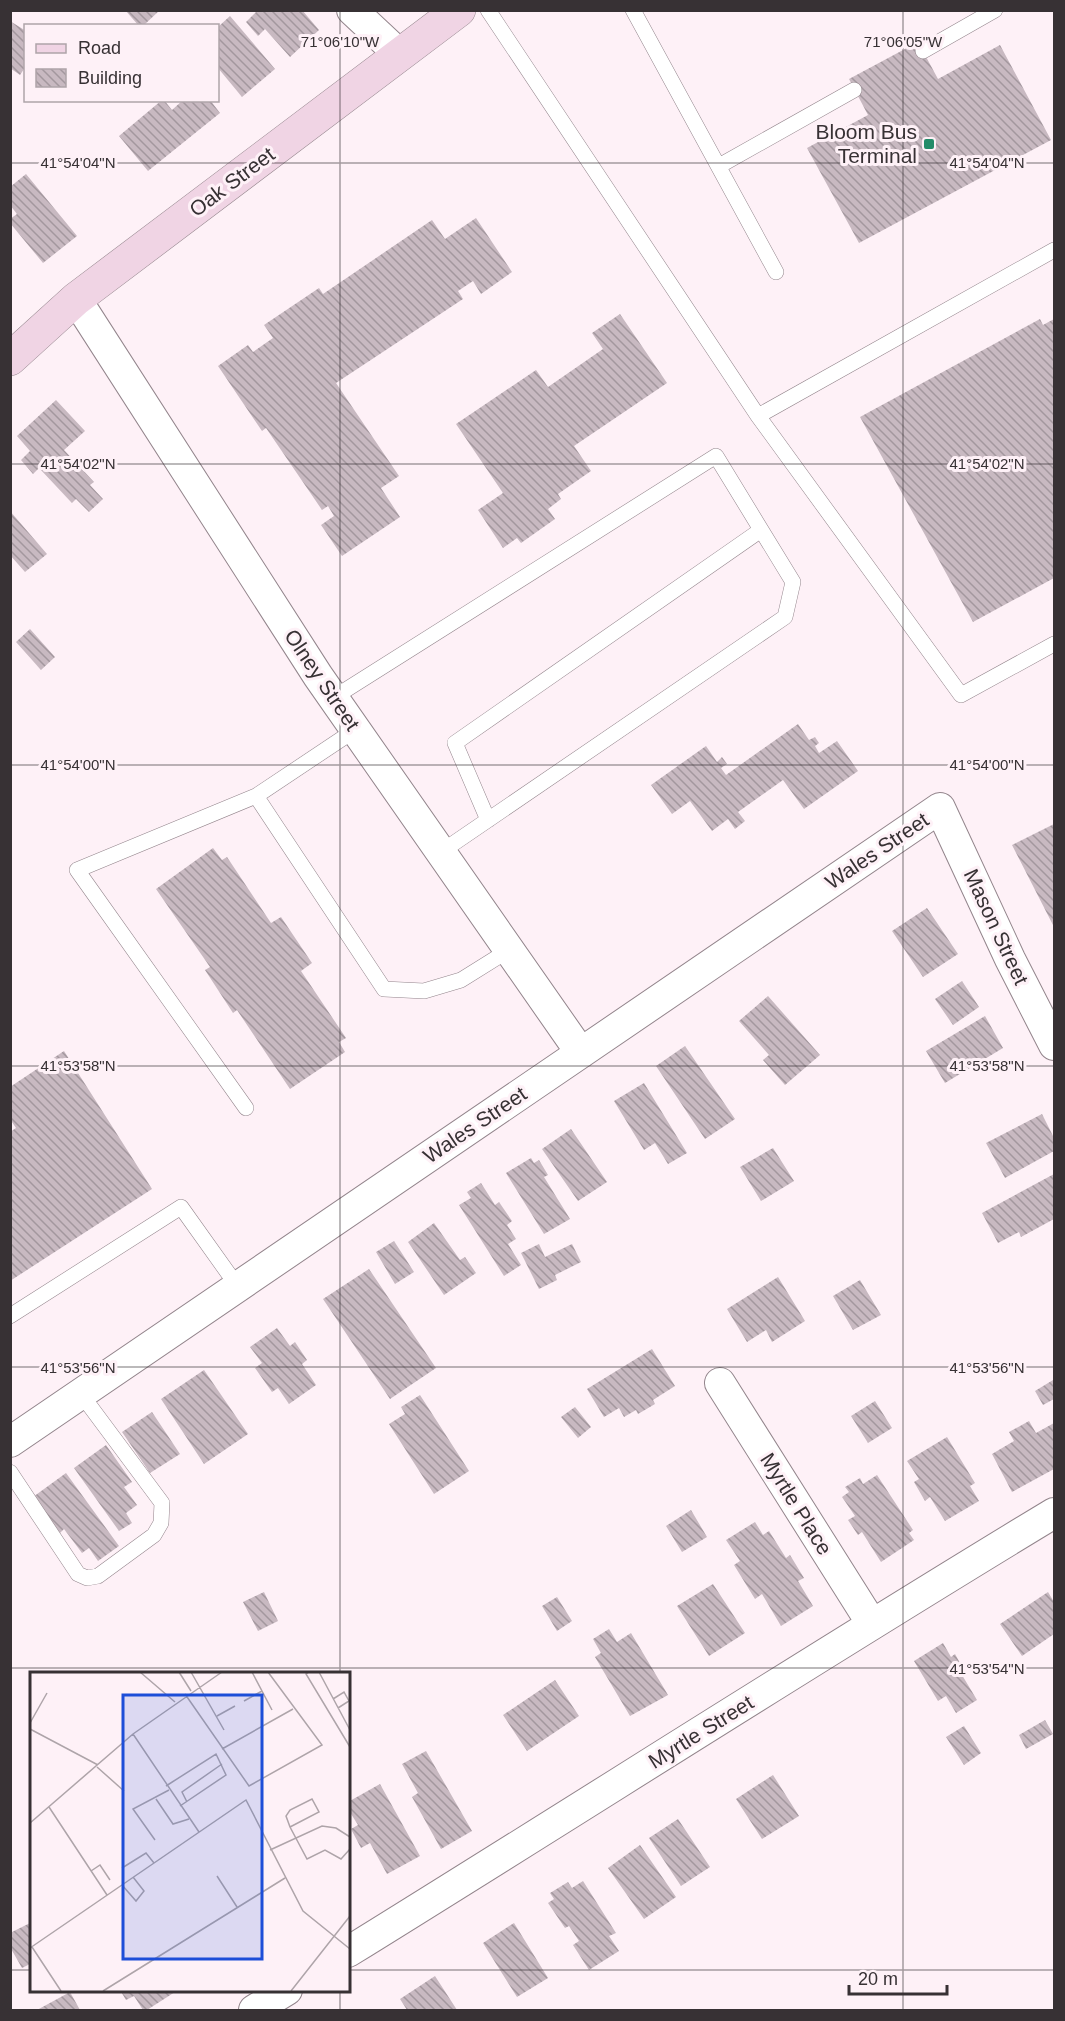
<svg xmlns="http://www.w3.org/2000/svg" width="1065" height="2021" viewBox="0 0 1065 2021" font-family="Arial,sans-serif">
<defs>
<pattern id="building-back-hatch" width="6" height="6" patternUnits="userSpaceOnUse" patternTransform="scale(1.5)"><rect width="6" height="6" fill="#c8b9c1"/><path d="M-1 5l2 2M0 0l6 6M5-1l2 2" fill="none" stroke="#a3979e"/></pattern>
</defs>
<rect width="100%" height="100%" fill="#fef1f7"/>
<path fill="url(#building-back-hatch)" d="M125,10H160L143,26H139Z
M255,10H302L319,30L290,57L265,29L258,36L246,22L256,12Z
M230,16L275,69L242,97L218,68V27Z
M10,21L26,31V66L20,75L10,68Z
M918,42L938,79L1000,45L1051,140L859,243L807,148L868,115L849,79Z
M162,100H164L172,110L183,100L190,102L192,100H210L220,113L148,171L119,136Z
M26,174L77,236L43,263L10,223V219L17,214L10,205V187Z
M476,218L512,272L481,294L473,281L458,291L463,299L336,383L399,476L381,488L400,517L342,556L321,525L334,516L328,506L322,510L266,428L262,431L218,366L248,345L253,352L273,338L264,325L319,288L323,294L432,220L445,239Z
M620,314L667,383L574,446L591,471L558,494L561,499L548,509L555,519L521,543L517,538L503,548L478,510L503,493L456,424L536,370L548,387L603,349L592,333Z
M1040,319L1043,325L1054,319V578L973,622L860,417Z
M56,400L85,431L64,450L94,482L90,485L103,499L89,512L76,499L72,503L39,468L33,474L21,460L30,451L17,436Z
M10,511L47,554L25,572L10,555Z
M30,629L55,657L41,670L16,642Z
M798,724L809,740L815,737L819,743L815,746L819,753L837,741L858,771L804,809L783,780L738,812L745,821L735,829L728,819L712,831L690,801L672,814L651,785L706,746L717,762L722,757L727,764L721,768L726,775Z
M1054,824V927L1012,845Z
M213,848L222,860L227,857L271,923L281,917L312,963L301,971L346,1038L339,1042L345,1052L290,1089L237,1010L233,1013L205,970L210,967L156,889Z
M927,908L958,954L923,977L892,931Z
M962,981L979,1007L953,1025L935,999Z
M768,996L820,1055L785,1085L763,1060L769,1055L739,1021Z
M985,1016L1003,1048L945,1083L926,1051Z
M685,1046L735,1119L705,1139L656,1066Z
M64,1051L152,1189L10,1281V1132L16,1128L10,1119V1087Z
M644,1083L687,1153L668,1164L655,1143L644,1150L614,1101Z
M1042,1114L1054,1138V1151L1005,1178L986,1143Z
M571,1129L607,1182L578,1201L542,1149Z
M773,1148L794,1181L761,1201L740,1167Z
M531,1158L534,1163L539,1160L548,1175L544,1177L570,1219L544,1234L506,1173Z
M1054,1174V1219L1021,1237L1019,1232L998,1243L982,1213Z
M481,1183L495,1205L499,1202L512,1221L507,1225L516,1239L508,1244L521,1265L504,1276L459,1205L471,1198L467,1192Z
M434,1223L460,1260L465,1257L476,1273L444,1295L408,1242Z
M394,1241L414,1272L395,1284L376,1252Z
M539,1244L545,1257L572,1244L581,1262L555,1275L557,1280L539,1289L521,1253Z
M369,1269L436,1368L390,1399L323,1299Z
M778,1277L805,1321L772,1342L766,1330L747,1342L727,1309Z
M860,1280L881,1315L853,1330L833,1296Z
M277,1328L290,1346L295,1342L307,1360L302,1364L316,1385L289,1404L278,1388L272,1392L255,1368L262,1363L250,1347Z
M652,1349L675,1386L653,1400L655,1404L638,1414L636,1410L624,1417L619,1408L604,1417L587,1389Z
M204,1370L248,1434L204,1464L161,1399Z
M1053,1380L1054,1399L1043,1405L1035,1391Z
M420,1395L469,1471L434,1494L389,1424L405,1414L401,1407Z
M875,1401L892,1428L868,1443L851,1416Z
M575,1407L591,1427L578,1438L561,1417Z
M152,1412L180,1454L150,1473L122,1432Z
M1029,1421L1036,1433L1054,1423V1469L1012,1492L992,1454L1014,1441L1009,1432Z
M947,1437L975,1483L970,1486L979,1501L945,1521L930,1497L925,1501L914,1482L919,1479L907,1461Z
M106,1445L132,1482L124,1487L137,1505L126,1513L132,1523L119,1531L74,1468Z
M66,1473L119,1546L98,1561L89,1548L82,1553L64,1529L60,1533L33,1497Z
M877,1475L913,1530L909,1533L914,1540L881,1562L862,1532L858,1535L848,1520L855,1516L842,1497L849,1492L845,1487L860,1478L863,1484Z
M691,1510L707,1537L682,1552L666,1526Z
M755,1522L763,1535L769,1531L786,1558L790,1555L804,1578L798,1581L813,1606L781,1626L762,1594L755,1599L734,1565L740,1561L726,1540Z
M713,1584L745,1633L709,1656L677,1606Z
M264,1592L278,1621L258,1631L243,1602Z
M1048,1592L1054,1602V1634L1022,1656L1000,1624Z
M557,1597L572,1621L557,1631L542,1606Z
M609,1629L617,1642L631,1633L668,1695L630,1716L595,1657L601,1653L593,1639Z
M943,1643L951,1657L955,1654L960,1663L956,1665L977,1700L956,1713L946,1696L938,1701L914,1661Z
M555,1680L579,1716L527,1751L503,1715Z
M1045,1720L1053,1734L1026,1749L1019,1735Z
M964,1726L981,1753L964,1765L946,1737Z
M426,1751L472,1831L441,1849L412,1797L418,1793L402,1764Z
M773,1775L799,1816L762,1839L736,1799Z
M380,1784L420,1856L387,1874L370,1843L361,1848L351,1829L358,1825L348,1809V1802Z
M678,1819L710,1867L681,1886L649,1838Z
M640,1845L676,1897L644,1919L608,1868Z
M583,1881L616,1933L609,1936L619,1951L589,1970L573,1945L579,1941L569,1926L565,1928L548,1903L554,1899L550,1893L568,1882L572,1888Z
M32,1922V1963L22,1968L10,1947V1933Z
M514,1923L548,1978L517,1997L483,1943Z
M435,1976L457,2010H407L400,1999Z
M120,1990H174L175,1992L147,2010H143L134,1996L126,2000Z
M70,1992L80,2010H37Z"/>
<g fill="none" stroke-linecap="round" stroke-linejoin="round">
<defs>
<path id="lane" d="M488,10L758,416L961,695L1054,644
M633,10L776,272
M923,51L995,10
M719,166L854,90
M758,416L1054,250
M333,698L716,456L793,582L785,617L441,852
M256,796L384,989L424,991L461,980L509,950
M488,820L455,743L761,530
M246,1108L77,870L256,796L355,730
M10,1316L181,1207L238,1287
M10,1472L78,1574L87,1578L98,1576L154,1535L161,1523L162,1503L81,1394"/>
<path id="street" d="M352,10L399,54
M76,299L318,676L581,1053
M720,1383L872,1624
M10,1442L940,808L1010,959L1054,1045
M348,1952C584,1806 817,1656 1054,1513
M254,2010L287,1990"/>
<path id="secondary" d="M10,359L76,299L459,10"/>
</defs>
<use href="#lane" stroke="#93858c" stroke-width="16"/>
<use href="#street" stroke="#93858c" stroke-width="32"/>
<use href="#secondary" stroke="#93858c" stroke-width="34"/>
<use href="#lane" stroke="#fff" stroke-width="15"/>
<use href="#street" stroke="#fff" stroke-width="30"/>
<use href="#secondary" stroke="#f0d4e4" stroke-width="33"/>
</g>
<path fill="none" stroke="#373134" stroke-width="1.5" stroke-opacity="0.45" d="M340,10V1673M903,10V2010M10,163H1054M10,464H1054M10,765H1054M10,1066H1054M10,1367H1054M10,1668H1054M10,1970H32M348,1970H1054M340,1990V2010"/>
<rect fill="#238c69" stroke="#fef1f7" stroke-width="2" x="923" y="138" width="12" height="12" rx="3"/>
<g text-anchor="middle" stroke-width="6" stroke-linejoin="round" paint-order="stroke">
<g font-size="21" fill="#373134" stroke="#fef1f7" text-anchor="end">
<text x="917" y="139">Bloom Bus<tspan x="917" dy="24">Terminal</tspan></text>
</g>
<g font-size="21" fill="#373134" stroke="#fef1f7">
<text transform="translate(232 182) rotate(-37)" y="7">Oak Street</text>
<text transform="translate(322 680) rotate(56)" y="7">Olney Street</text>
<text transform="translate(877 851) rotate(-34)" y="7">Wales Street</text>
<text transform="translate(996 927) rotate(65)" y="7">Mason Street</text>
<text transform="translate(475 1125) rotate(-34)" y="7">Wales Street</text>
<text transform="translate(796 1504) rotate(58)" y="7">Myrtle Place</text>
<text transform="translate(701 1732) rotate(-32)" y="7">Myrtle Street</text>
</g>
</g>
<g transform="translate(30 1672)">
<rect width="320" height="320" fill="#fef1f7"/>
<path fill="none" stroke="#aea4a9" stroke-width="1.5" d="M110,0L145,30M149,0L161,19M161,0L194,58M222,0L242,38M279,0L276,2L320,75M289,0L320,58M155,22L219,114L292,73L238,0M303,27L314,20L319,29L308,36M214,29L232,19M187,44L205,34M0,51L17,21M0,57L68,93M103,62L169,160M192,77L263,37M67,95L94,119M136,114L186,82L196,103L150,134M126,127L143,152L159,147M157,130L152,120L192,92M19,135L77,223M0,151L103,62L192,0M260,155L289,140L282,127L260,138L256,144L260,155L277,187L295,178L311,187L320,177M125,168L103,137L139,118M240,178L292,154L306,156L320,165M92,196L116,181L124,191M61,199L70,193L80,208M187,204L207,235M92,213L106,229L114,219L103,205M2,275L31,319M0,276L216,128L273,239L320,277M73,319L255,206M261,319L320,244"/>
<path fill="#1d4ed8" fill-opacity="0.15" stroke="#1d4ed8" stroke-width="3" d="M93,23H232V287H93Z"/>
<rect width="320" height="320" fill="none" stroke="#373134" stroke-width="3"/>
</g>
<g font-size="15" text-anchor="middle" fill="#373134" stroke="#fef1f7" stroke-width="6" stroke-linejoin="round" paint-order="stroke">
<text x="340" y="47">71°06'10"W</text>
<text x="903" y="47">71°06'05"W</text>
<text x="78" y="168">41°54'04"N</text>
<text x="987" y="168">41°54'04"N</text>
<text x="78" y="469">41°54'02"N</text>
<text x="987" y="469">41°54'02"N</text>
<text x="78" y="770">41°54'00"N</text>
<text x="987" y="770">41°54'00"N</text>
<text x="78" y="1071">41°53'58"N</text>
<text x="987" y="1071">41°53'58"N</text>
<text x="78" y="1373">41°53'56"N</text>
<text x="987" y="1373">41°53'56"N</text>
<text x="987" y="1674">41°53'54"N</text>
</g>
<rect width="1065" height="2021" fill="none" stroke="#373134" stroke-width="24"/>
<rect x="24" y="24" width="195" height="78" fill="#fef1f7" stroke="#aea4a9" stroke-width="1.5"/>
<rect x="36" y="44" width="30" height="9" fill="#f0d4e4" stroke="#aea4a9" stroke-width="1.5"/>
<text x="78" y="54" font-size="18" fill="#373134">Road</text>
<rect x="36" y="69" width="30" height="18" fill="url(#building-back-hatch)" stroke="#aea4a9" stroke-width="1.5"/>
<text x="78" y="84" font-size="18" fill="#373134">Building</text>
<path d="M849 1985v9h98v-9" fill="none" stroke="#373134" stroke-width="3"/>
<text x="858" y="1985" font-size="18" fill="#373134" stroke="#fef1f7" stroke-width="4.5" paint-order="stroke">20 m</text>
</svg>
